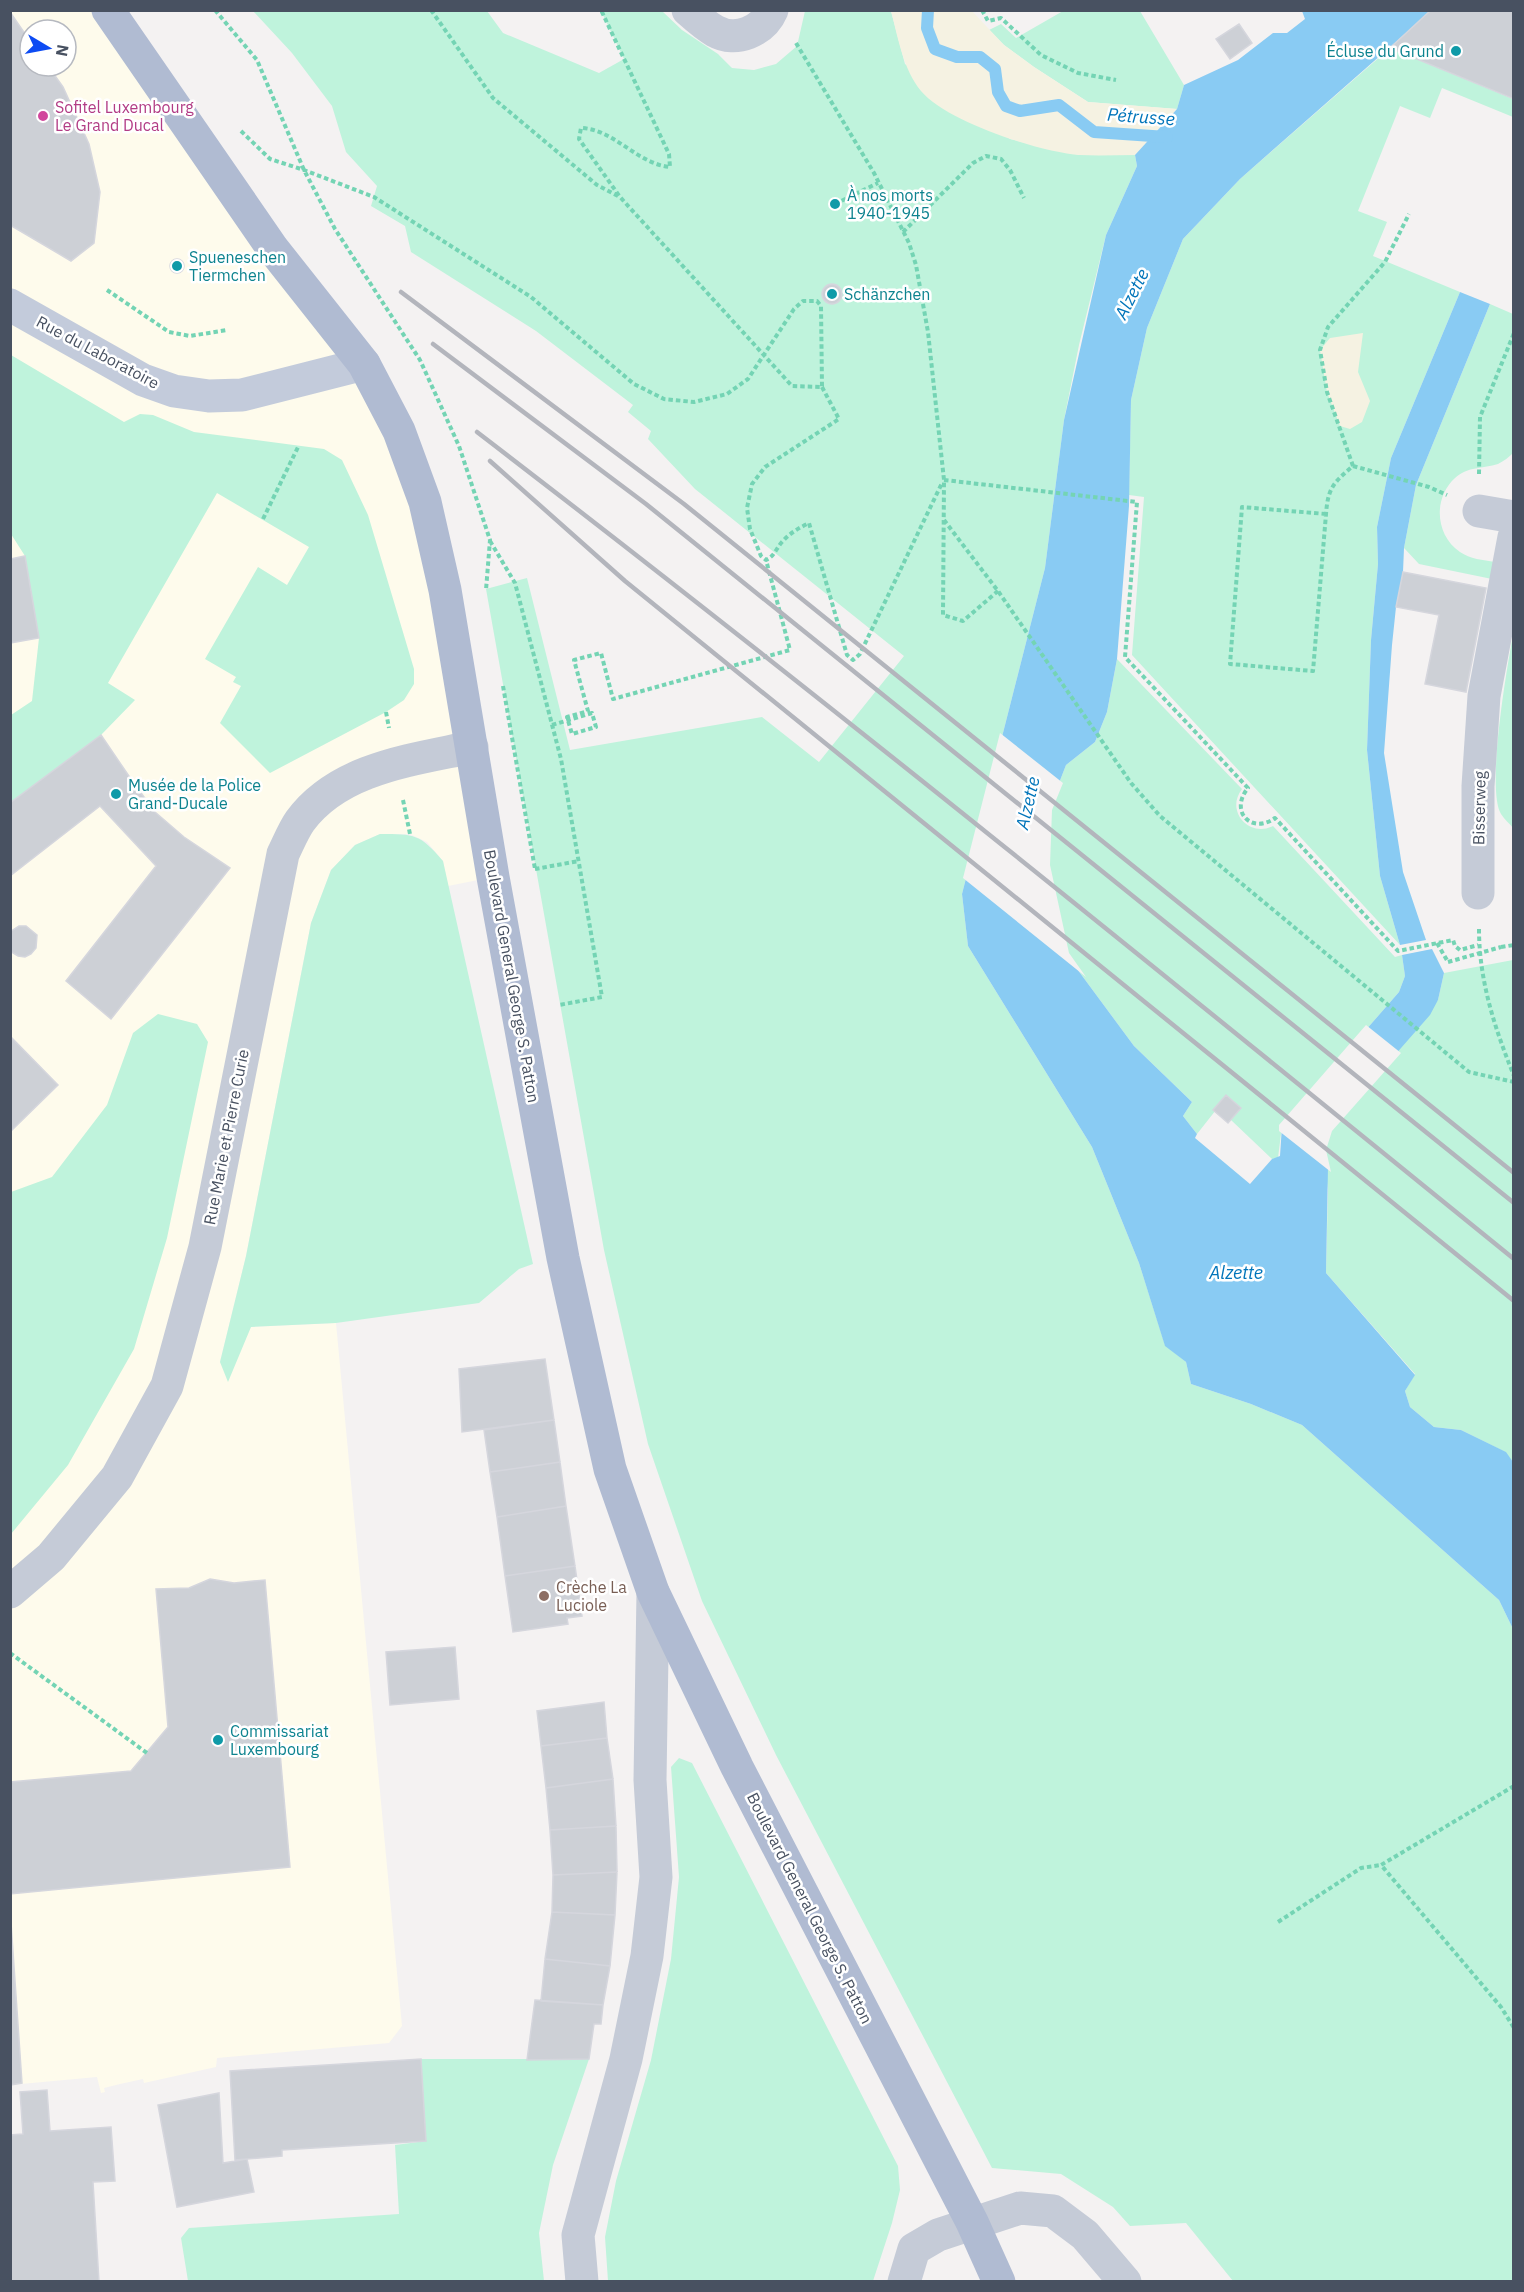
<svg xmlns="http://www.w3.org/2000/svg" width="1524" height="2292" viewBox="0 0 1524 2292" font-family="'IBM Plex Sans',sans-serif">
<rect width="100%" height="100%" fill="#f4f2f2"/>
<path fill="#fefbec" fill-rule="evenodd" d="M10,11H108L399,431L493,877L448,886L443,861L427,842L410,834H380L355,845L331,870L311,923L246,1256L220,1362L251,1327L336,1323L402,2026L389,2043L217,2058L216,2067L144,2083L143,2079L120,2084L104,2088L105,2092L101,2093L97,2077L10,2085ZM30,30H66V66H30Z"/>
<path fill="#bff3dc" d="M253,11H487L503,33L599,73L624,59L601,11H662L682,30L718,54L732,68L754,70L776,64L797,46L805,11H891L905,64L1010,139L1079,155H1135L1137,166L1106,235L1079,345L1064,420L1045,568L962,894L968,946L1092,1147L1139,1263L1165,1345L1186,1362L1191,1384L1251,1404L1302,1425L1499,1600L1513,1629V2281H1233L1186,2223L1130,2226L1113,2207L1061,2174L992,2168L776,1755L702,1601L648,1444L604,1250L486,589L527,578L570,750L762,717L819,762L904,656L695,489L648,439L651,431L628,412L633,405L536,331L411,252L405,226L371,206L377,186L346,152L332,106L292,53Z
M1063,11H1140L1184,85L1177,109L1088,102L1034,67L1004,45L989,30L1001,24L1016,38Z
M1390,48L1513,99V117L1442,88L1430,118L1400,106L1358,211L1387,222L1373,256L1460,292L1391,458L1377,527L1378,564L1371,640L1367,750L1380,876L1400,945L1132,655L1144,497L1129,495L1131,400L1147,328L1183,239L1240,179Z
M1490,304L1513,314V453C1509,457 1504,461 1498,464C1483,469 1468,466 1455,478C1433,498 1435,535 1460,552C1470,559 1483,560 1495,562L1492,579L1419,564L1404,548L1416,485Z
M11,355L124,422L140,414L153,415L194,432L324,449L342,460L368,515L414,669V684L404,700L386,712L270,773L220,723L241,686L233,682L236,677L205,659L258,567L287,585L309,547L217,493L108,683L135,700L101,735L11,804V715L32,701L39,638L25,556L11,534Z
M1513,635V828C1510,824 1504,819 1501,814C1486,789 1507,667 1513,635Z
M1117,659L1242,789C1225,811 1249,838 1273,826L1395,957L1402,955L1405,976L1399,992L1282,1126L1278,1158L1272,1159L1231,1120L1241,1108L1227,1096L1197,1134L1183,1116L1192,1102L1134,1046L1066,954L1047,865L1049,809L1066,765L1095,742L1107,712Z
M380,834C415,834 420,834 443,861L533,1264L519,1269L479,1303L336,1323L251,1327L228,1382L220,1362L246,1256L311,923L331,870L355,845Z
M1513,960V1462L1505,1452L1461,1430L1434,1427L1410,1407L1405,1391L1415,1374L1326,1273L1328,1189L1323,1150L1329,1130L1438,1000L1444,973Z
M158,1014L197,1024L208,1042L167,1238L134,1349L68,1465L11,1534V1192L52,1177L107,1105L133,1033Z
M679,1758L692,1763L898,2166L900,2190L892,2223L873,2281H608L605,2237L616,2181L651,2060L671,1959L679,1877L671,1767Z
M421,2059H589L553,2165L539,2233L544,2281H188L181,2238L189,2228L399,2214L395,2145L426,2141Z"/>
<path fill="#f5f2e2" d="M891,11H972L1004,45L1034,67L1088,102L1177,109L1135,155C1117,155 1099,156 1080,155C1040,152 947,122 921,91C903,69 898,37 891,11Z
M1363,333L1358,372L1370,401L1362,422L1350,429L1340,426L1327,392L1320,350L1330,338Z"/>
<path fill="#89cbf3" d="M1302,11H1431L1240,179L1183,239L1147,328L1131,400L1129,506L1117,659L1107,712L1095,742L1066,765L1049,809L1047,865L1066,954L1134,1046L1192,1102L1183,1116L1197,1134L1195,1138L1250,1184L1272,1159L1280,1156L1282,1126L1399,992L1405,976L1402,955L1432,949L1444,973L1438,1000L1430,1015L1329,1130L1323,1150L1328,1167L1326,1273L1415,1375L1405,1391L1410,1407L1434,1427L1461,1430L1506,1452L1513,1462V1629L1499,1600L1302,1425L1251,1404L1191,1384L1186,1362L1165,1346L1139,1263L1092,1147L968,946L962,894L1045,568L1064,420L1106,235L1137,166L1135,155L1177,109L1184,85L1238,60L1273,33H1287L1305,19Z
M1460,292L1490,304L1416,485L1404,548L1403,572L1396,607L1392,645L1384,753L1403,872L1426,940L1400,945L1380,876L1367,750L1371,640L1378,564L1377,527L1391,458Z"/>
<path fill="#f4f2f2" d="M1000,733L1063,783L1052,810L1050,865L1069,953L1086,977L963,878Z
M1366,1025L1401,1053L1332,1131L1326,1150L1331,1172L1279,1131V1125Z"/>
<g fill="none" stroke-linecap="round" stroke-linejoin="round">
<path stroke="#89cbf3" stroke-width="12" d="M928,10L927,28L935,49L957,57H980L995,69L998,92L1006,106L1020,111L1059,105L1094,132L1167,137"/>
</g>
<path fill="#cdd0d6" stroke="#d5d6dd" stroke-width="1.5" d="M1431,10H1514V99L1390,48Z
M10,12L30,41V66H48L63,87L89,144L100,192L94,243L71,261L10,225Z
M1239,24L1252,43L1230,59L1216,39Z
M170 266a7 7 0 1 1 14 0a7 7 0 1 1-14 0Z
M822 294a10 10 0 1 1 20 0a10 10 0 1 1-20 0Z
M25,556L39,638L10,643V559Z
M1403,572L1486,588L1466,692L1425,684L1439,615L1396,607Z
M101,735L133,782L155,812L184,837L230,868L111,1019L66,981L156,866L100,806L10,876V803Z
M19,926H26L37,935L36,948L31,954L25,957L18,956L10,951V932Z
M10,1036L58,1085L10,1132Z
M1226,1095L1241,1108L1228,1123L1213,1110Z
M545,1359L554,1420L462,1432L459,1369Z
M554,1420L560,1462L490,1472L484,1430Z
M560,1462L566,1506L497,1517L490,1472Z
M566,1506L575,1566L505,1576L497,1517Z
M575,1566L582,1616L567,1618L568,1624L513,1632L505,1576Z
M210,1579L234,1583L265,1580L290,1867L10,1894V1782L131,1771L168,1727L156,1589L189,1588Z
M455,1647L459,1699L390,1705L386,1652Z
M604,1702L607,1738L541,1746L537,1711Z
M607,1738L613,1779L546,1788L541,1746Z
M613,1779L616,1826L550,1830L546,1788Z
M616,1826L617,1872L553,1875L550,1830Z
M617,1872L615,1915L552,1912L553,1875Z
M10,1908L22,2083L10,2085Z
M552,1912L615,1915L610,1966L545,1959Z
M545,1959L610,1966L603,2005L541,2001Z
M535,2000L603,2005L601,2024H594L589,2059L527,2060Z
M421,2059L426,2141L282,2150V2156L235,2160L230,2071Z
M47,2090L50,2131L111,2127L115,2181L93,2182L99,2282H10V2135L23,2134L20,2092Z
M219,2093L223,2163L247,2159L254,2192L177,2207L158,2105Z"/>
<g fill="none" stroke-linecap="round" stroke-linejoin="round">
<path stroke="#74d4b4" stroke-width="4" stroke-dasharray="4.5 3" stroke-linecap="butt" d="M215,10L257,60L304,170L335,229L420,360L459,446L490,540L486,590
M431,10L493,98L597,185L618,196
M982,10L988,21L1001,18L1041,55L1078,73L1116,80
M796,43L874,173L909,243L916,265L928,332L944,480L943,615L963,621L998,591
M241,131L270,159L304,170L374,197L531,297L634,384L664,399L694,402L727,394L748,379L794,309L803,301H817L821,306L822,387L792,386L620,197L579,139L581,128C614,129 637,164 670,167L669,154L601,10
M835,204L878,183
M903,232L973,163L986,156L1001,159L1010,170L1024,198
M107,290L169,332L190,336L227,330
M822,387L839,419L765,467L752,484L747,508L750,529L761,556L766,560C775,556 776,548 783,541C790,533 799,528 809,523L847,655L853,660L860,654L942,483
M1353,466L1429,487L1447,495
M1353,466L1327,392L1320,350L1328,327L1385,262L1409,214
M1479,474L1480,417L1514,333
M944,480L1137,502L1125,657L1248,788C1229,811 1251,835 1275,818L1398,951L1453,940L1455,946L1460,950L1478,945
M1326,514L1242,507L1230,664L1313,671L1326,514C1328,488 1333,483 1353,466
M263,519L299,445
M944,520L998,591L1131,783L1160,816L1469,1072L1514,1082
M490,541L515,583L561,759L602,997L559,1005
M503,686L535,869
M386,712L389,728
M552,725L592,713L596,727L572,734L567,717L588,711L574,660L601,653L613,699L790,650L766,560
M403,800L410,834
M535,869L579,861
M1479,929C1479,981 1495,1029 1514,1076
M1437,943L1448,962
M1501,947L1514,945
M10,1653L147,1753
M1514,1786L1381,1865L1501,2007L1514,2028
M1278,1922L1361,1868L1381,1865"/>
<path stroke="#c5cbd7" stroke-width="33" d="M688,10C697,18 706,26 715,31C736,43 763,31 772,10
M1479,511L1514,517
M1478,893V786L1484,696L1514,537
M10,1592L51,1557L117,1477L167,1386L205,1247L283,854C288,844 293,831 300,821C339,768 412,760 472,747
M582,2282L578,2235L626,2059L647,1956L656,1877L650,1780L653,1592
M904,2282L914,2249L938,2235L1020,2208L1053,2211L1085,2235L1125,2282"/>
<path stroke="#c3cbdb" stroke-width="33" d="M10,305L143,380L174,391L209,396L242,395L364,364"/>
<path stroke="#b0bbd2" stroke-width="33" d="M108,10L273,249L364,364L399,431L425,502L445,590L493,877L563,1258L610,1469L653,1592L737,1767L972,2222L999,2282"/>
<path stroke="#b3b5bc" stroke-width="4.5" d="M401,292L684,504L1514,1173
M433,344L646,504L1514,1203
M477,432C828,701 1170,980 1514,1259
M490,461L625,581L1514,1301"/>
<path stroke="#74d4b4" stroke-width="4" stroke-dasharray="4.5 3" stroke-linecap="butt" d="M1448,962L1501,947"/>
</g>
<g fill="#0f9aa8" stroke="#fff" stroke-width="2">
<circle cx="1456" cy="51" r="6"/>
<circle cx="835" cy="204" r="6"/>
<circle cx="177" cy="266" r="6"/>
<circle cx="832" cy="294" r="6"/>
<circle cx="116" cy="794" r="6"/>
<circle cx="218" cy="1740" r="6"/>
</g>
<circle fill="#d1479c" stroke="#fff" stroke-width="2" cx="43" cy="116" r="6"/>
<circle fill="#8d6e63" stroke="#fff" stroke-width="2" cx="544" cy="1596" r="6"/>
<g text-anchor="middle" stroke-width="5" stroke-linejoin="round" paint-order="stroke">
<g font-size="16" fill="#0d838f" stroke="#fff" text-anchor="start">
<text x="1444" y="57" text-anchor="end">Écluse du Grund</text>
<text x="847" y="201">À nos morts<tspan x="847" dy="18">1940-1945</tspan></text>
<text x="189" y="263">Spueneschen<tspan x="189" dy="18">Tiermchen</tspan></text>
<text x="844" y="300">Schänzchen</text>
<text x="128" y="791">Musée de la Police<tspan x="128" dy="18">Grand-Ducale</tspan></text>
<text x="230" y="1737">Commissariat<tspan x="230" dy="18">Luxembourg</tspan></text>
</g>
<g font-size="16" fill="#b23c85" stroke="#fff" text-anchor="start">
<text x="55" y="113">Sofitel Luxembourg<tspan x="55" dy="18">Le Grand Ducal</tspan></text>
</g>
<g font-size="16" fill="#485161" stroke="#fff">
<text transform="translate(98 352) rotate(28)" y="6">Rue du Laboratoire</text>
<text transform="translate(1479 808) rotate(-89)" y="6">Bisserweg</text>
<text transform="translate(512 976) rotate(80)" y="6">Boulevard General George S. Patton</text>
<text transform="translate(226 1137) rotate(-79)" y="6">Rue Marie et Pierre Curie</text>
<text transform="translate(810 1908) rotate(63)" y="6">Boulevard General George S. Patton</text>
</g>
<g font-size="16" fill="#785e54" stroke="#fff" text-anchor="start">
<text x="556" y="1593">Crèche La<tspan x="556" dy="18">Luciole</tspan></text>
</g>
<g font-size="18" font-style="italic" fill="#0275ba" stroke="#fff">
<text transform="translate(1141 117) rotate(4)" y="6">Pétrusse</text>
<text transform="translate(1132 294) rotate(-63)" y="6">Alzette</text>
<text transform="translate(1028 803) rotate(-77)" y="6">Alzette</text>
<text x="1236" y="1279">Alzette</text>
</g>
</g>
<rect width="1524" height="2292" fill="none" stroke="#485161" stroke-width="24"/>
<g transform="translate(48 48) rotate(100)"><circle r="28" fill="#ffffff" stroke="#b6b9c0" stroke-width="1.5"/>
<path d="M0-4.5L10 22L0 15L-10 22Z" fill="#0d4bf3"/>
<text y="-9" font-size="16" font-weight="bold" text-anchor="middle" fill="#485161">N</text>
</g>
</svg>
